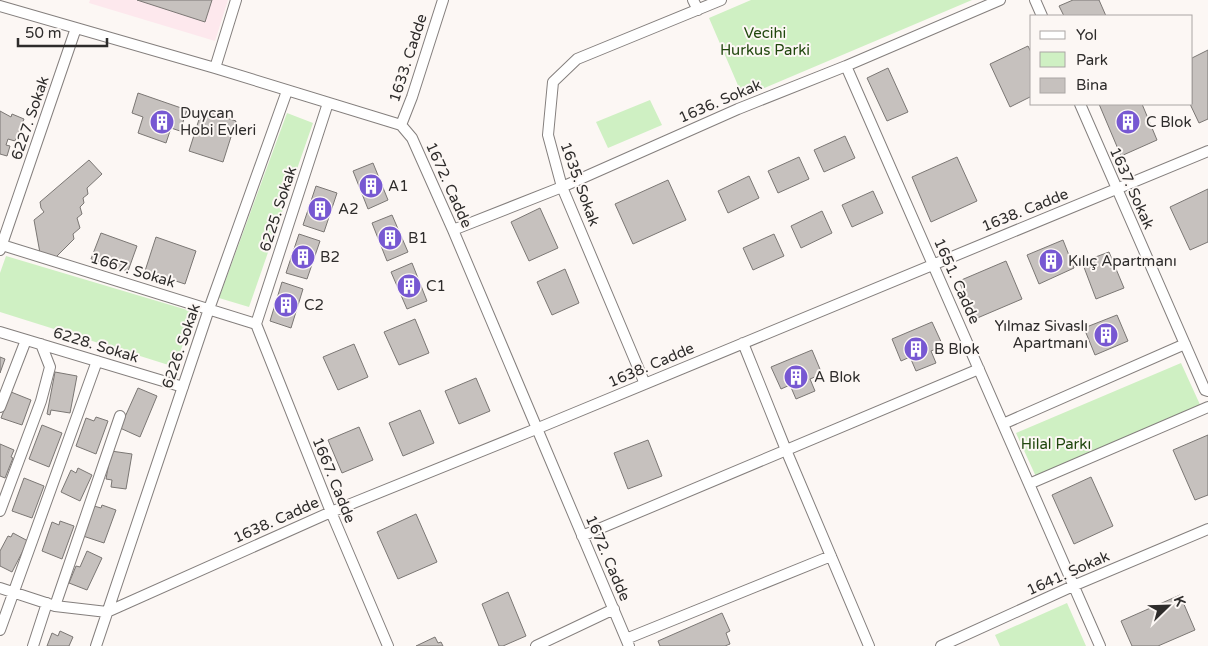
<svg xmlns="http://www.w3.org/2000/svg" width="1208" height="646" viewBox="0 0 1208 646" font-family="'Varela Round',sans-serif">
<rect width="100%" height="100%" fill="#fcf7f4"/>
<path fill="#fde8ed" d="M90,0H228L215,41L89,3Z"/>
<path fill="#cff0c3" d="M751,0H972L743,97L709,18Z
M650,100L662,125L608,148L596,122Z
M287,113L313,123L249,307L219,298Z
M6,256L194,312L175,367L0,312V273Z
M1181,363L1202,409L1038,481L1016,433Z
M1067,603L1086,646H1000L995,635Z"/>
<path fill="#c6c1be" stroke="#7b7774" d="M137,0H212L205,22Z
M1073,0H1099L1106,16H1064L1059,6Z
M1028,46L1032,54V96L1010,107L990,64Z
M1208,50V119L1199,123L1190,104H1192V58Z
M888,68L908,112L887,121L867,78Z
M138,93L187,110L180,131L171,128L166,143L138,133L143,117L132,113Z
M1099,104H1142L1157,140L1121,156Z
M202,110L236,121L223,162L189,151Z
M0,111L11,117L12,114L24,119L15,141L8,139L6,145L10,146L7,156L0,154Z
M845,136L855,158L824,172L814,150Z
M799,157L809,179L778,193L768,171Z
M957,157L977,201L931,222L912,177Z
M89,160L102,174L87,188L88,194L83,198L84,203L80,207L82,214L77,218L80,228L73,234L74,239L56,257L40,253L34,220L44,212L41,208L40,202Z
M373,163L388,200L368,209L353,171Z
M749,176L759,198L728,213L718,191Z
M668,180L686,220L633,244L615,204Z
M316,186L337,193L324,232L303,225Z
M1208,189V242L1190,250L1170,207Z
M873,191L883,213L852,227L842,205Z
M540,208L558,248L529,261L511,222Z
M822,211L832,233L801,248L791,226Z
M392,215L408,252L387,261L372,223Z
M101,233L137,246L128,271L91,259Z
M299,234L320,241L307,279L286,273Z
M774,234L784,256L753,270L743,248Z
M156,237L196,251L185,284L145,271Z
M1063,240L1074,268L1039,284L1027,255Z
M1109,252L1124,288L1096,299L1082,262Z
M1006,261L1022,299L975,319L959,281Z
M412,263L427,301L407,309L391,272Z
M565,269L579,303L552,315L537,282Z
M282,282L303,289L291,328L270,321Z
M1117,315L1128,341L1095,355L1084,328Z
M415,319L429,353L399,365L384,332Z
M932,322L943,346L931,351L936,363L916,371L910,357L901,361L892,339Z
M354,344L368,377L338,390L323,357Z
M812,350L822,374L810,379L815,391L796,399L790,385L781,389L771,367Z
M0,357L5,359L0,373Z
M55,372L77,376L70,413L51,410L50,415L47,414Z
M476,378L490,411L459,424L445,391Z
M138,388L157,396L140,437L120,428Z
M11,392L31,400L22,425L1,418Z
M420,410L434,443L403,456L389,423Z
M96,417L108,421L96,454L76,446L86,418L94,421Z
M42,425L62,433L49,467L29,459Z
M359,427L373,460L342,473L328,440Z
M1208,435V495L1195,500L1173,450Z
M648,440L662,476L628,489L614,453Z
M0,444L14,450L11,457L13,458L5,478L0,476Z
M111,451L132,454L126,489L111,487L112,480L106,479Z
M78,468L92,475L80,501L61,492L71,470L76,473Z
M1091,477L1113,526L1074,544L1052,495Z
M24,478L44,486L32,518L12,511Z
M102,505L116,510L104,543L83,536L94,506L101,508Z
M416,514L437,562L398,579L377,532Z
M60,521L74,526L62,559L42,551L52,522L59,525Z
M13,533L28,541L12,572L0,566V551L8,536L11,537Z
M87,551L102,558L87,590L69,583L76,566L80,567Z
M508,592L526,636L503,646H499L482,604Z
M1180,595L1195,630L1158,646H1132L1121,621Z
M722,613L730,631L726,633L730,644L725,646H660L658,641Z
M60,631L73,637L69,646H47L52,633L58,636Z
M435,637L438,643L441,642L443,646H416Z"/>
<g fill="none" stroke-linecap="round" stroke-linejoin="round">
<defs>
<path id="street" d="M693,0L698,10
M1035,0L1042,16
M0,6L215,68L401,125L412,138L453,230L629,646
M846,66L1100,646
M215,68L236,0
M1080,104L1205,390L1208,391
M401,125L412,97L443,0
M453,230L562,187L738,109L846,66L1000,0
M2,245L256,324
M0,250L76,28
M256,324L331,512L388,646
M256,324L328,103
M0,332L183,387
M743,343L786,450L869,646
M645,384L562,187L548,135L553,82L577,59L721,0
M0,407L26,340
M1003,424L1185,344
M1029,484L1208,407
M0,511L41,401L50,367L41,344
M582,536L979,369
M0,588L55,606L107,612
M55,606L120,416
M107,612L331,512L536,429L1208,151
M0,630L97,361
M626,639L831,556
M33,646L47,603
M96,646L209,309L287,91
M536,646L614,609
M941,646L1073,586L1208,529"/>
</defs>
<use href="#street" stroke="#847f7d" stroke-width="12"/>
<use href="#street" stroke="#fff" stroke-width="10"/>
</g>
<defs>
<symbol id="building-disc" viewBox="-11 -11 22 22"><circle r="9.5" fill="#7758d2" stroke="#fcf7f4"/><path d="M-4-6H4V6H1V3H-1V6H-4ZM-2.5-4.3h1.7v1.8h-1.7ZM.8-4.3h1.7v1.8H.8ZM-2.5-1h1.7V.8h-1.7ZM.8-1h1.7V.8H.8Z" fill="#fff"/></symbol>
</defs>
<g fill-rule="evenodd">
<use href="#building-disc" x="148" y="108" width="28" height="28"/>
<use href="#building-disc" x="1114" y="108" width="28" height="28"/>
<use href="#building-disc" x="357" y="172" width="28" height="28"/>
<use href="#building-disc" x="306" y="195" width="28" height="28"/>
<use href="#building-disc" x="376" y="224" width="28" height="28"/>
<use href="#building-disc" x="289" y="243" width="28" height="28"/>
<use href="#building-disc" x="1037" y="247" width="28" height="28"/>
<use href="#building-disc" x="395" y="272" width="28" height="28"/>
<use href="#building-disc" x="272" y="291" width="28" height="28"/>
<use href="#building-disc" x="1092" y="321" width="28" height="28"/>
<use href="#building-disc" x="902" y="335" width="28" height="28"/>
<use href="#building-disc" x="782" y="363" width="28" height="28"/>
</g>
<g text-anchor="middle" stroke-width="4" stroke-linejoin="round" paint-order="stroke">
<g font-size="15" fill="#20470d" stroke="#fcf7f4">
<text x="765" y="38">Vecihi<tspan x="765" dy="17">Hurkus Parki</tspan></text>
<text x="1056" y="449">Hilal Parkı</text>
</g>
<g font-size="15" fill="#2e2c2b" stroke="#fcf7f4">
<text transform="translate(408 58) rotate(-72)" y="5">1633. Cadde</text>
<text transform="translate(720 101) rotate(-23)" y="5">1636. Sokak</text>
<text transform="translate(30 118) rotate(-71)" y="5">6227. Sokak</text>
<text transform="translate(580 184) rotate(70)" y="5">1635. Sokak</text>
<text transform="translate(449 185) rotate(66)" y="5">1672. Cadde</text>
<text transform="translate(1132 188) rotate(66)" y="5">1637. Sokak</text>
<text transform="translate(278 209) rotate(-72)" y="5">6225. Sokak</text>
<text transform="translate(1025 210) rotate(-22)" y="5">1638. Cadde</text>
<text transform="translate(133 270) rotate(17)" y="5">1667. Sokak</text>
<text transform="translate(957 281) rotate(66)" y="5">1651. Cadde</text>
<text transform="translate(96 345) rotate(17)" y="5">6228. Sokak</text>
<text transform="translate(181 346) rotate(-71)" y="5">6226. Sokak</text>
<text transform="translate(651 365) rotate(-23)" y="5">1638. Cadde</text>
<text transform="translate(334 480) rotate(68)" y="5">1667. Cadde</text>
<text transform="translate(276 520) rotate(-24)" y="5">1638. Cadde</text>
<text transform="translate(608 558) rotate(67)" y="5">1672. Cadde</text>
<text transform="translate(1068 573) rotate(-24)" y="5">1641. Sokak</text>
</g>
<g font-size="15" fill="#2e2c2b" stroke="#fcf7f4" text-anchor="start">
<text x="180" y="118">Duycan<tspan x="180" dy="17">Hobi Evleri</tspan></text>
<text x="1146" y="127">C Blok</text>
<text x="388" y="191">A1</text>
<text x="338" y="214">A2</text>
<text x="408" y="243">B1</text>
<text x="320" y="262">B2</text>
<text x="1068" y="266">Kılıç Apartmanı</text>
<text x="426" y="291">C1</text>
<text x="304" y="310">C2</text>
<text x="1088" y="331" text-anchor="end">Yılmaz Sivaslı<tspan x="1088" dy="17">Apartmanı</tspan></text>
<text x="934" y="354">B Blok</text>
<text x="814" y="382">A Blok</text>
</g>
</g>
<rect x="1030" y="15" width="162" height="90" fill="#fcf7f4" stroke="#aaa6a4"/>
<rect x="1040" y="31" width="25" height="8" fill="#ffffff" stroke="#aaa6a4"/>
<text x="1076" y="40" font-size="15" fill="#2e2c2b">Yol</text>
<rect x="1040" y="52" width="25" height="15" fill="#cff0c3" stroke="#aaa6a4"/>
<text x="1076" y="65" font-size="15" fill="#2e2c2b">Park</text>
<rect x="1040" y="78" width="25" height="15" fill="#c6c1be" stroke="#aaa6a4"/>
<text x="1076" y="90" font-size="15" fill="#2e2c2b">Bina</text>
<g transform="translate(1168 606) rotate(67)" stroke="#fcf7f4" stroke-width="4" paint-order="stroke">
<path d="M0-4L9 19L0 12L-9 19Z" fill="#2e2c2b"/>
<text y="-8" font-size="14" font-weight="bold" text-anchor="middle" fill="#2e2c2b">K</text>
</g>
<path d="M18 38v8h89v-8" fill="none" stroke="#2e2c2b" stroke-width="2.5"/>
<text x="25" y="38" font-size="15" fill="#2e2c2b" stroke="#fcf7f4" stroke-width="4" paint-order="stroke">50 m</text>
</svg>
